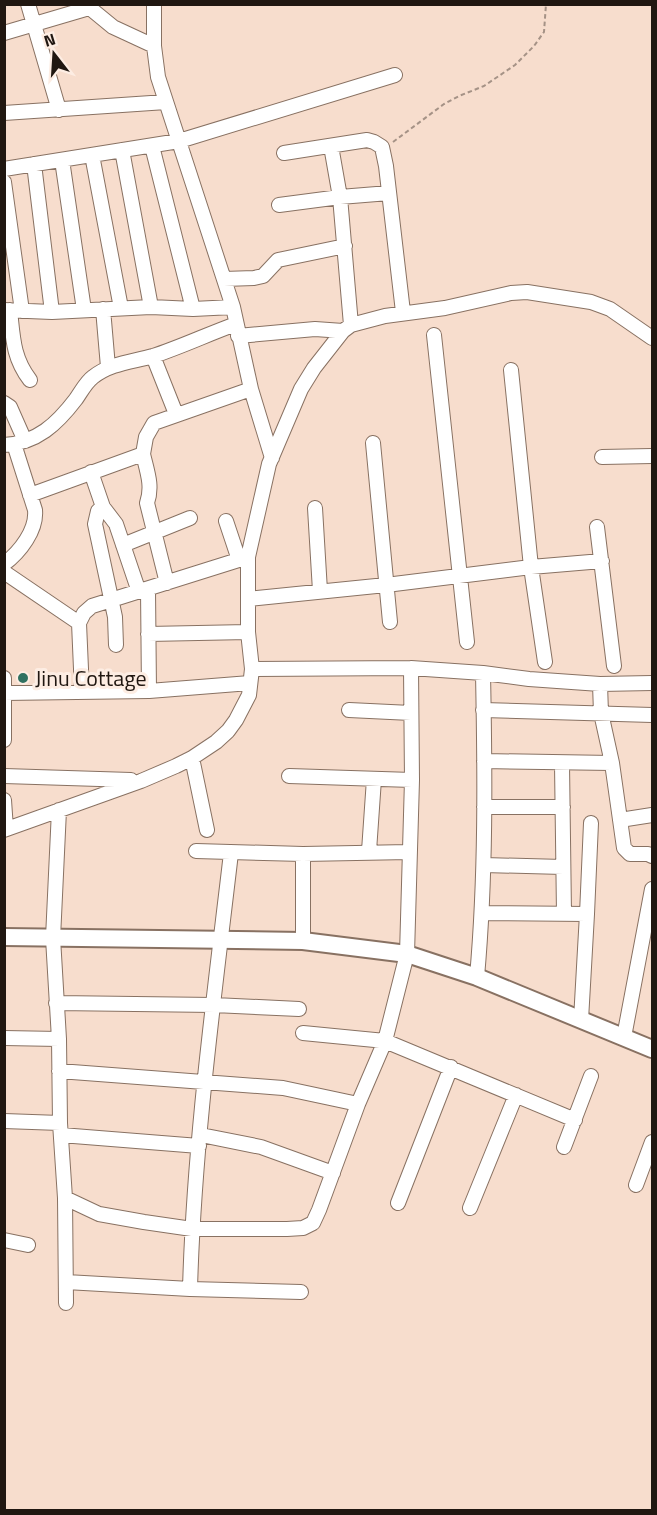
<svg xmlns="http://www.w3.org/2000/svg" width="657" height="1515" viewBox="0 0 657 1515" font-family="'Titillium Web',sans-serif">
<rect width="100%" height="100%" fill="#f7ddcd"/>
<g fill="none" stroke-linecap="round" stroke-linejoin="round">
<defs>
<path id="minor" d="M28,4L59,110
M85,4L113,27L154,46
M154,4V46L158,77L233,307L251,389L272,458
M4,33L89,8
M4,113L166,102
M152,146L193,309
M331,146L340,197L351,325
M122,150L151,307
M284,153L367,140L374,142L382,147L386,166L403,312
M92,155L121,308
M62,160L84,310
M34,164L52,312
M4,169L179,141L395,75
M4,182L22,311
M279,205L340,197L389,193
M224,279L254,278L263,276L278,260L345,246
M103,309L108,367
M4,310L52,312L151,307L193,309L233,307
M10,310C13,338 13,358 30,380
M434,335L467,642
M238,336L315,329L343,331
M153,356L176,414
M511,370L531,567L545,662
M4,403L10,407L25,441
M373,443L390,622
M4,445C37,443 57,424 76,399C81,392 86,382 93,377C111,363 132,362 153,356C181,347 208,334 236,324
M143,454C147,471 153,486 147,503L167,583
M602,457L652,456
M91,472L103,507L116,524L139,592
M30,495L143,454L146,437L154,423L251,389
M103,507L98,511L95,524L115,617L116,645
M315,508L320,591
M226,521L239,560
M597,527L614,666
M123,545L190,518
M4,564C20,552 37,530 35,510L14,444
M4,572L79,623
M148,590L149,691
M248,599L386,585L531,567L602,561
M148,634L248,632
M252,669L411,668L483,673L529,679L600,684L652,683
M4,678V740
M600,684L601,713L612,763L624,848L630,854H648L652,856
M82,692L79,623L84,613L92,606L248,557
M4,693L149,691L250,683
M349,710L411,713
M483,710L652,715
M192,758L207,830
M484,761L612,763
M562,764L564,914
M4,776L131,780
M289,776L412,780
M4,800L6,829
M484,807H563
M59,810L53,938L59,1039L60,1123L65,1198L66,1303
M620,820L652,815
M4,830L141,781L176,766L192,758L216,742L228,731L236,720L249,695L252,669L248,632V557L269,464L301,389L314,368L343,331L351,325L385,316L445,308L511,293L527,292L591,302L610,309L652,338
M196,851L303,854
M369,851L374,779
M231,853C214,998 194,1144 190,1289L301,1292
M484,865L563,867
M483,913L587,914L591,823
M303,941V854L409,852
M477,977C486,876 485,774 483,673
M56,1003L214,1005L299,1009
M581,1020L587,914
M303,1033L385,1041L575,1120
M624,1037L652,889
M4,1038L59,1039
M59,1071L283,1088L358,1104
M4,1121L60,1123
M61,1135L199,1146
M201,1135L261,1147L333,1173
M564,1147L591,1076
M636,1185L652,1142
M65,1198L99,1214L144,1222L192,1229H287L303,1228L313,1223L319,1210L358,1104L385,1041L407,954L412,780L411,668
M398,1203L451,1067
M470,1208L516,1095
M4,1240L28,1245
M66,1282L190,1289"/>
<path id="major" d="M4,937L303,941L407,954L477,977L652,1049"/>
</defs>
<use href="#minor" stroke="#887162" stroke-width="16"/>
<use href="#major" stroke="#887162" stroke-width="20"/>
<path stroke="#a59286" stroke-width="2" stroke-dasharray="4.5 3" stroke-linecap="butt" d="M393,142L444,104L459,96L484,86L515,65L534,46L544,32L546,4"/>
<use href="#minor" stroke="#fff" stroke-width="14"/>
<use href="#major" stroke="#fff" stroke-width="16"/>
</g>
<circle fill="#307161" stroke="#fdede3" stroke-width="2" cx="23" cy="678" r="6"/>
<g text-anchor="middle" stroke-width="6" stroke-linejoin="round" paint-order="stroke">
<g font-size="22" fill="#201711" stroke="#fdede3" text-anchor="start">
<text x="35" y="686">Jinu Cottage</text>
</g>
</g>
<rect width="657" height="1515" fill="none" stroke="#201711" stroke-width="12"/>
<g transform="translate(54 54) rotate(343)" stroke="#fdede3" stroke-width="4.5" paint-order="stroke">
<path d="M0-4.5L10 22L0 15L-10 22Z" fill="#201711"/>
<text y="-9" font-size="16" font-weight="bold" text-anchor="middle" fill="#201711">N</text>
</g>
</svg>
